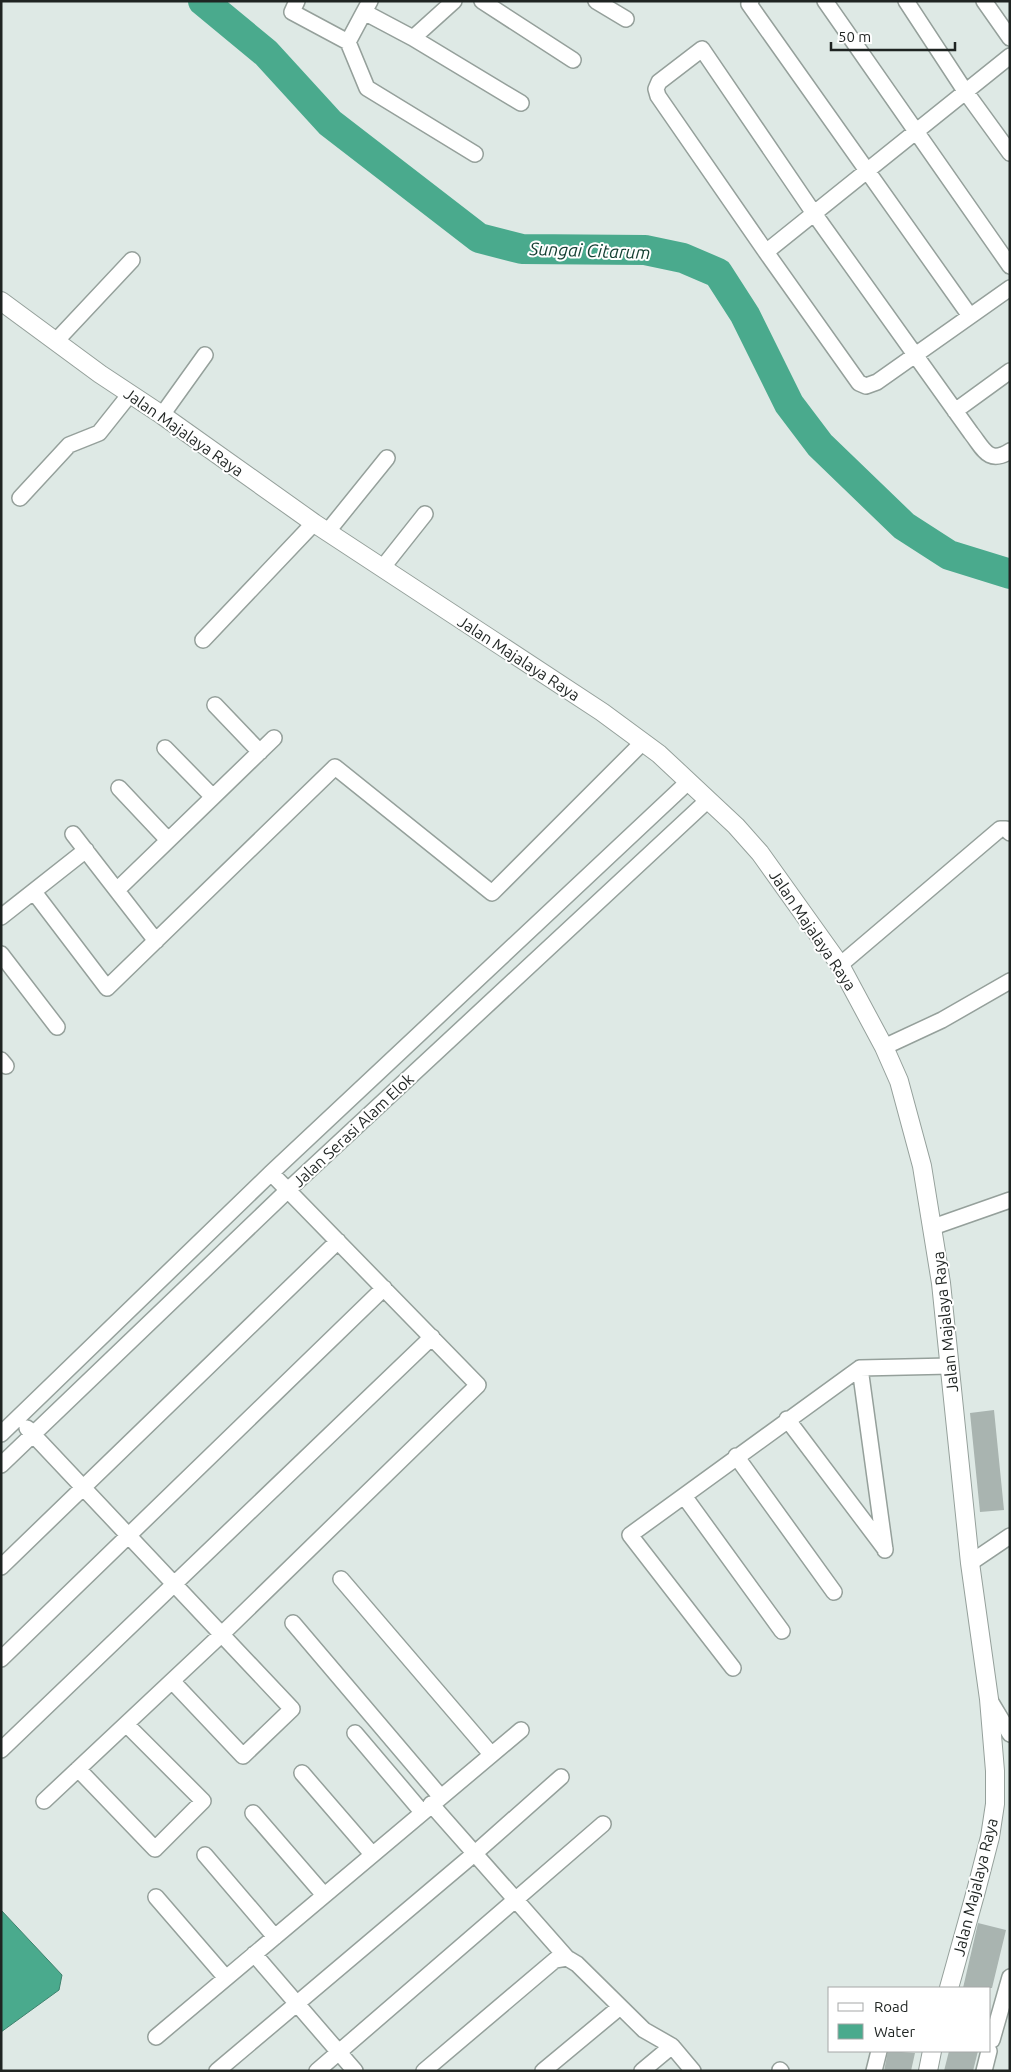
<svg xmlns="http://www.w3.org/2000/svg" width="1011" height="2072" viewBox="0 0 1011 2072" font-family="Ubuntu,sans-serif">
<rect width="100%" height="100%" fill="#dee9e5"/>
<path fill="#4aaa8d" stroke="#3d826d" d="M1,1910L62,1975L59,1990L1,2032Z"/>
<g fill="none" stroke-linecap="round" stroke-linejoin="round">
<path stroke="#4aaa8d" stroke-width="30" d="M203,1L266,53L330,123L479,238L522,249L645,250L683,258L718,273L745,315L789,404L820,445L904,526L949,555L1010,574"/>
</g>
<path fill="#a9b4b0" d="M994,1410L1004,1510L980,1512L970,1413Z
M978,1923L1006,1930L992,1988H963Z
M888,2051L915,2053L911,2071H884Z
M949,2051H978L973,2071H944Z"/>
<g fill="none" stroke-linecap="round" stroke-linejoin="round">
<defs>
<path id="minor" d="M297,1L292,12L348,42
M370,1L364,12L413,38L454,1
M482,1L573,60
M596,1L626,19
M751,1L749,4L970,316
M825,1L1010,266
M906,1L965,91L1010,153
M984,1L1010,38
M364,12L348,42L367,88L475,154
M413,38L521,103
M1010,56L766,252L859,383L866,386L877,382L1010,288
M766,252L658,96L656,89L659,82L702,49L813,212L971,433C983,448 988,465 1010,451
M56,341L132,260
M955,411L1010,371
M162,415L205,355
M20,498L69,445L99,433L130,394
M328,531L387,458
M383,567L425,514
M203,640L314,523
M215,705L260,752
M165,748L213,797
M119,788L168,840
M73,834L156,941
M117,890L274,738
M34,892L107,988L335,767L492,893L643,742
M1,917L86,850
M1,954L57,1027
M840,965L1000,829H1006L1010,833
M884,1047L942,1020L1010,981
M1,1060L6,1066
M933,1227L1010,1200
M860,1368L885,1550
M787,1419L885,1549
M27,1428L292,1709L243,1756L172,1681
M1,1434L271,1173L688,782
M736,1456L834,1592
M1,1465L288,1190L708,800
M684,1496L782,1631
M970,1563L1010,1536
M1,1567L338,1241
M341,1579L491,1754
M293,1623L440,1796
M1,1659L384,1288
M733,1668L630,1535L860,1368L950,1366
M989,1699L1010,1734
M355,1733L422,1812
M1,1750L432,1337
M78,1769L155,1849L203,1801L126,1724
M302,1773L372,1854
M44,1801L222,1634L478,1385L271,1173
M431,1804L567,1958
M253,1813L324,1895
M205,1855L275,1937
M156,1897L226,1978
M254,1954L355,2071
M156,2037L521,1730
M992,2040L1010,1977
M780,2070L781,2071
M217,2071L474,1854L561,1777
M317,2071L603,1824
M424,2071L555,1960L567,1958L577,1964L644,2030L672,2046
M543,2071L620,2007
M642,2071L672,2046L693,2071
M874,2071L879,2051
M984,2071L989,2051"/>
<path id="tertiary" d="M1,301L100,374L162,415L314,523L602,712L659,754L736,826L760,853L840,965L884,1047L899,1081L922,1166L941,1283L970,1563L989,1699L995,1771V1804L990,1837L976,1891L949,1988
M928,2071L932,2051"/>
</defs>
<use href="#minor" stroke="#95a09b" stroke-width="18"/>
<use href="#tertiary" stroke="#95a09b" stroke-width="20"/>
<use href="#minor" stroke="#fff" stroke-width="15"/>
<use href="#tertiary" stroke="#fff" stroke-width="18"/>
</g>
<g text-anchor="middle" stroke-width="4" stroke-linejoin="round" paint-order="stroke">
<g font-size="16" fill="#1f2422" stroke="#fff">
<text transform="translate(184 432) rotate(35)" y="6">Jalan Majalaya Raya</text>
<text transform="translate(519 658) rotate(33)" y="6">Jalan Majalaya Raya</text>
<text transform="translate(813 930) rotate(56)" y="6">Jalan Majalaya Raya</text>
<text transform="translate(353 1130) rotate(-43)" y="6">Jalan Serasi Alam Elok</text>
<text transform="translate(945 1322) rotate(-96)" y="6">Jalan Majalaya Raya</text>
<text transform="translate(975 1887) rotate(-76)" y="6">Jalan Majalaya Raya</text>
</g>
<g font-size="18" font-style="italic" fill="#154033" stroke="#fff">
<text transform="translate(590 251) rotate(2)" y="6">Sungai Citarum</text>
</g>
</g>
<rect width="1011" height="2072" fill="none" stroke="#1f2422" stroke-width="5"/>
<rect x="828" y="1987" width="162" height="65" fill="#ffffff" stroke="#a5a7a7"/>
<rect x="838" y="2003" width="25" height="8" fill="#ffffff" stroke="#a5a7a7"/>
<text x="874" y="2012" font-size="15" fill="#1f2422">Road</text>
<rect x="838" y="2024" width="25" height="15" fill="#4aaa8d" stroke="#a5a7a7"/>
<text x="874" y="2037" font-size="15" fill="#1f2422">Water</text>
<path d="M831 42v8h124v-8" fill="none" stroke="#1f2422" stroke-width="2.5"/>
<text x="838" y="42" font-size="15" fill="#1f2422" stroke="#ffffff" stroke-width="4" paint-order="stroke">50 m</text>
</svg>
